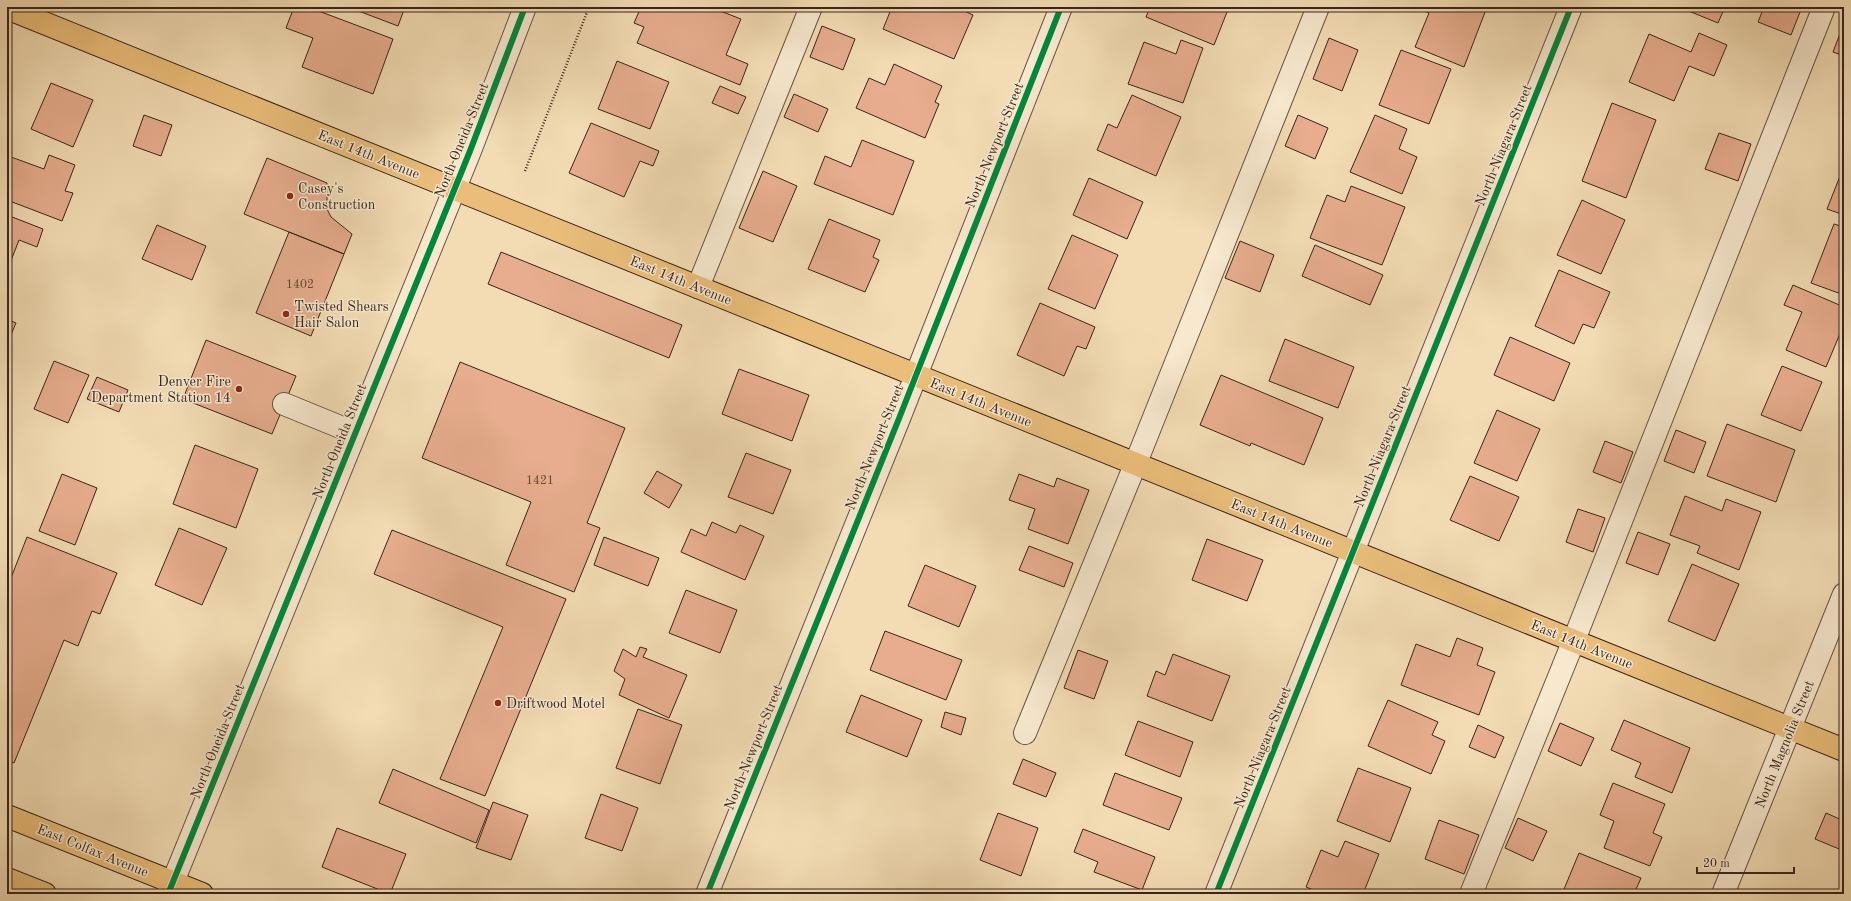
<svg xmlns="http://www.w3.org/2000/svg" width="1851" height="901" viewBox="0 0 1851 901" font-family="'Old Standard TT',serif">
<rect width="100%" height="100%" fill="#f3dcb4"/>
<filter id="stains"><feTurbulence type="fractalNoise" baseFrequency=".005" numOctaves="4"/><feColorMatrix values="0 0 0 0 .2 0 0 0 0 .09 0 0 0 0 .02 0 0 0 .5 -.17"/></filter>
<radialGradient id="worn" r=".72"><stop offset=".6" stop-color="#630" stop-opacity="0"/><stop offset="1" stop-color="#630" stop-opacity=".3"/></radialGradient>
<path fill="#e7ad8e" stroke="#39251c" d="M294,7H308L393,39L373,94L302,67L313,38L286,28Z
M348,7H405L398,26Z
M641,7H710L741,19L726,55L748,64L740,85L637,43L644,27L634,23Z
M892,7H956L973,15L954,59L883,29Z
M1150,7H1229L1214,45L1146,17Z
M1415,7H1487L1464,67L1415,47L1429,13Z
M1679,7H1725L1718,23Z
M1764,7H1802L1791,35L1758,22Z
M1844,23V56L1833,52Z
M822,26L855,39L843,70L810,57Z
M1699,33L1727,45L1714,76L1689,66L1674,101L1629,82L1649,34L1691,52Z
M1329,38L1358,50L1342,91L1313,79Z
M1181,40L1203,48L1183,103L1128,84L1144,42L1176,54Z
M1401,50L1451,69L1429,124L1379,105Z
M617,61L669,82L650,129L598,109Z
M894,64L942,86L935,102L939,104L925,138L856,108L869,78L885,85Z
M51,83L93,100L73,147L31,129Z
M720,86L746,97L738,114L712,103Z
M794,94L828,109L818,132L784,117Z
M1132,95L1181,117L1156,176L1097,150L1108,124L1117,128Z
M1612,103L1656,120L1626,198L1582,181Z
M144,115L172,125L161,156L133,146Z
M1298,115L1328,128L1315,159L1285,146Z
M1375,115L1407,129L1399,149L1417,157L1402,194L1350,172Z
M591,123L659,151L653,166L640,161L624,197L569,173Z
M1719,133L1751,144L1738,181L1705,169Z
M862,140L914,161L893,215L814,184L825,156L851,167Z
M49,155L75,165L65,191L73,193L62,221L7,200V167L11,157L44,169Z
M267,158L327,183V209L331,217L352,234L344,254L244,214Z
M1844,166V215L1827,209Z
M763,171L797,186L773,242L739,228Z
M1089,178L1143,202L1127,239L1073,215Z
M1351,186L1405,207L1382,265L1310,238L1327,195L1345,202Z
M1582,200L1625,220L1601,274L1557,255Z
M7,215L43,229L37,247L19,240L7,271Z
M829,219L880,240L873,257L879,260L865,292L808,269Z
M1834,224L1844,227V295L1811,283Z
M157,225L206,246L192,280L142,259Z
M289,232L344,254L311,336L256,313Z
M1072,235L1118,255L1095,309L1048,289Z
M1240,241L1274,255L1260,292L1225,278Z
M1315,245L1383,275L1370,305L1302,276Z
M501,252L682,325L669,358L488,284Z
M1559,270L1610,292L1594,328L1583,324L1574,344L1535,326Z
M1793,285L1844,307V324L1826,367L1786,350L1802,312L1784,305Z
M1040,303L1095,327L1086,349L1077,346L1064,376L1017,355Z
M7,319L16,323L7,344Z
M1510,337L1570,363L1554,401L1494,375Z
M1285,339L1354,367L1338,408L1269,381Z
M206,340L296,376L272,434L183,399Z
M54,361L89,375L68,423L34,409Z
M460,362L625,428L587,523L600,528L574,592L506,565L531,502L422,458Z
M1782,366L1822,382L1801,431L1761,415Z
M739,369L809,395L792,441L722,414Z
M1221,375L1323,418L1304,465L1251,443L1250,446L1200,425Z
M97,377L128,390L119,412L87,399Z
M1497,410L1540,429L1517,481L1474,463Z
M1727,424L1795,450L1776,502L1707,476Z
M1676,430L1706,442L1694,473L1664,461Z
M1605,441L1633,452L1621,483L1593,472Z
M195,445L258,469L236,528L173,504Z
M746,453L791,470L773,514L728,497Z
M657,471L682,485L669,508L644,493Z
M62,474L97,488L75,545L39,531Z
M1019,474L1054,487L1057,478L1089,490L1068,544L1028,529L1035,509L1009,500Z
M1470,476L1519,497L1499,541L1450,520Z
M1685,496L1722,511L1726,499L1761,512L1739,570L1697,553L1700,546L1670,535Z
M1578,509L1605,518L1593,552L1566,542Z
M712,522L736,533L740,525L764,536L745,580L681,552L691,529L706,536Z
M179,528L227,548L202,605L155,585Z
M392,530L566,599L485,796L440,779L503,627L374,574Z
M1638,532L1670,544L1658,575L1626,563Z
M27,537L117,573L100,614L92,611L78,646L64,640L14,763L7,760V588Z
M604,537L659,558L648,586L594,565Z
M1207,539L1263,560L1247,601L1192,580Z
M1029,546L1073,563L1064,587L1019,570Z
M1692,564L1739,584L1715,641L1668,621Z
M925,565L976,586L959,627L908,606Z
M686,590L737,610L720,653L669,633Z
M885,631L962,660L946,700L870,670Z
M1457,638L1483,648L1477,665L1495,672L1479,715L1401,685L1416,644L1450,657Z
M640,647L647,649L643,657L687,675L669,718L619,695L625,679L614,671L623,649L636,657Z
M1078,650L1108,661L1094,699L1064,688Z
M1173,654L1230,676L1212,721L1147,696L1156,671L1165,675Z
M861,695L922,720L907,757L846,732Z
M1388,700L1438,722L1432,735L1445,741L1431,774L1368,746Z
M638,709L682,725L660,784L616,768Z
M945,712L966,718L961,735L941,727Z
M1624,720L1690,748L1672,793L1635,777L1641,763L1611,750Z
M1138,721L1193,742L1180,777L1125,755Z
M1560,723L1594,738L1581,766L1548,751Z
M1478,725L1504,737L1495,758L1469,747Z
M1023,759L1056,773L1046,797L1013,784Z
M1358,768L1411,788L1390,842L1337,821Z
M393,769L489,810L476,843L379,803Z
M1115,773L1182,798L1169,830L1103,805Z
M1613,783L1665,804L1653,833L1662,837L1650,866L1604,848L1614,821L1600,815Z
M601,794L638,808L622,851L585,838Z
M493,802L528,815L511,860L476,848Z
M998,813L1038,828L1021,876L980,860Z
M1826,813L1844,821V851L1815,839Z
M1518,818L1547,831L1533,861L1505,848Z
M1439,820L1479,835L1464,874L1425,859Z
M337,828L406,854L390,894L322,867Z
M1083,829L1155,857L1142,890L1094,872L1098,862L1074,852Z
M1345,841L1379,854L1363,894H1323L1306,887L1321,850L1338,857Z
M1579,853L1641,878L1634,894H1562Z
M1409,889L1422,894H1407Z"/>
<g fill="none" stroke-linecap="round" stroke-linejoin="round">
<defs>
<path id="minor" d="M698,287L811,7
M284,404L355,433
M1025,733L1135,465L1318,7
M168,894L470,151L525,7
M707,894L900,416L1061,7
M1216,894L1571,7
M1471,894L1574,640L1824,7
M1723,894L1844,594"/>
<path id="major" d="M7,8L1844,750
M7,816L202,894
M7,879L45,894"/>
</defs>
<use href="#minor" stroke="#685342" stroke-width="24"/>
<use href="#major" stroke="#39251c" stroke-width="24"/>
<path stroke="#39251c" stroke-width="2.5" stroke-dasharray="1 2" stroke-linecap="butt" d="M525,171L589,7"/>
<use href="#minor" stroke="#f7e8ce" stroke-width="22"/>
<use href="#major" stroke="#eabe7a" stroke-width="22"/>
<defs>
<path id="cycleway" d="M168,894L470,151L525,7
M707,894L900,416L1061,7
M1216,894L1571,7"/>
</defs>
<use href="#cycleway" stroke="#f7e8ce" stroke-width="8"/>
<use href="#cycleway" stroke="#00873e" stroke-width="6"/>
</g>
<g fill="#8f2418" stroke="#f7e8ce" stroke-width="1.5">
<circle cx="290" cy="196" r="4"/>
<circle cx="286" cy="314" r="4"/>
<circle cx="239" cy="389" r="4"/>
<circle cx="498" cy="703" r="4"/>
</g>
<g text-anchor="middle" stroke-width="3" stroke-linejoin="round" paint-order="stroke">
<g font-size="12" fill="#644738">
<text x="300" y="288">1402</text>
<text x="540" y="484">1421</text>
</g>
<g font-size="14" fill="#39251c" stroke="#f7e8ce">
<text transform="translate(461 140) rotate(-68)" y="5">North Oneida Street</text>
<text transform="translate(994 145) rotate(-68)" y="5">North Newport Street</text>
<text transform="translate(1503 145) rotate(-68)" y="5">North Niagara Street</text>
<text transform="translate(369 154) rotate(22)" y="5">East 14th Avenue</text>
<text transform="translate(681 280) rotate(22)" y="5">East 14th Avenue</text>
<text transform="translate(981 402) rotate(22)" y="5">East 14th Avenue</text>
<text transform="translate(339 441) rotate(-68)" y="5">North Oneida Street</text>
<text transform="translate(1382 446) rotate(-68)" y="5">North Niagara Street</text>
<text transform="translate(874 447) rotate(-68)" y="5">North Newport Street</text>
<text transform="translate(1282 523) rotate(22)" y="5">East 14th Avenue</text>
<text transform="translate(1582 644) rotate(22)" y="5">East 14th Avenue</text>
<text transform="translate(217 741) rotate(-68)" y="5">North Oneida Street</text>
<text transform="translate(1784 744) rotate(-68)" y="5">North Magnolia Street</text>
<text transform="translate(753 747) rotate(-68)" y="5">North Newport Street</text>
<text transform="translate(1262 747) rotate(-68)" y="5">North Niagara Street</text>
<text transform="translate(93 850) rotate(22)" y="5">East Colfax Avenue</text>
</g>
<g font-size="14" fill="#39251c" stroke="#f7e8ce" text-anchor="start">
<text x="298" y="193">Casey's<tspan x="298" dy="16">Construction</tspan></text>
<text x="294" y="311">Twisted Shears<tspan x="294" dy="16">Hair Salon</tspan></text>
<text x="231" y="386" text-anchor="end">Denver Fire<tspan x="231" dy="16">Department Station 14</tspan></text>
<text x="506" y="708">Driftwood Motel</text>
</g>
</g>
<rect width="1851" height="901" fill="none" stroke="#f3dcb4" stroke-width="24"/>
<rect x="8" y="8" width="1835" height="885" fill="none" stroke="#39251c" stroke-width="2"/>
<rect x="12" y="12" width="1827" height="877" fill="none" stroke="#39251c"/>
<path d="M1697 867v6h97v-6" fill="none" stroke="#39251c" stroke-width="2"/>
<text x="1703" y="867" font-size="12" fill="#39251c" stroke="#f7e8ce" stroke-width="3" paint-order="stroke">20 m</text>
<rect width="100%" height="100%" filter="url(#stains)"/>
<rect width="100%" height="100%" fill="url(#worn)"/>
</svg>
